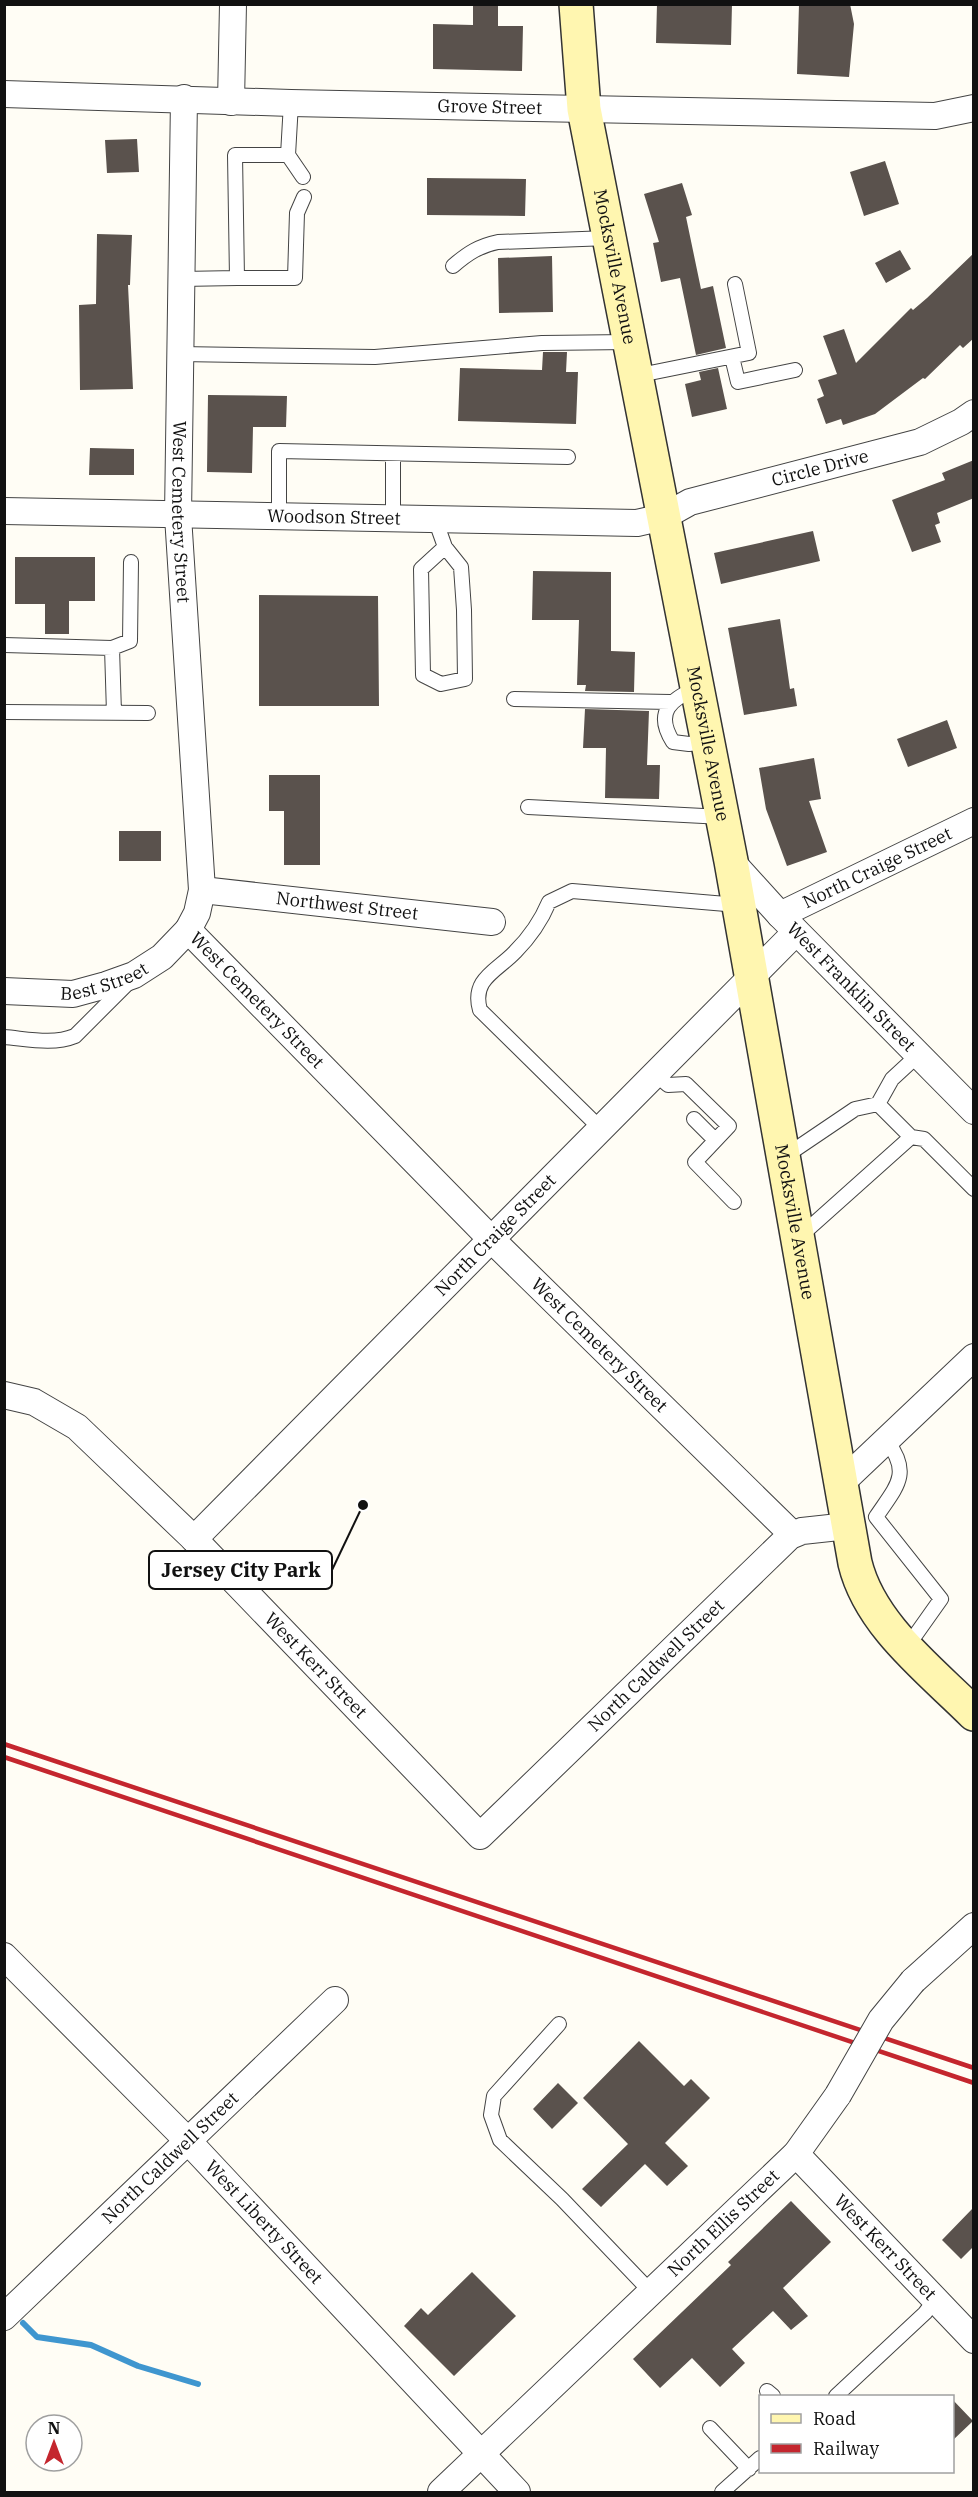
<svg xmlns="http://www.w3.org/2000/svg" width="978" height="2497" viewBox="0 0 978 2497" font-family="'IBM Plex Serif',serif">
<rect width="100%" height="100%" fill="#fffdf5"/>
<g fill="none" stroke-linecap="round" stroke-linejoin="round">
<path stroke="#3f96cf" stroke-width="6" d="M23,2323L37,2337L91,2345L138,2366L198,2384"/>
</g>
<path fill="#5a524d" d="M473,4H498V26H523L522,71L433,69V24L473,25Z
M657,4H732L731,45L656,43Z
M799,4H850L854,24L849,77L797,74Z
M137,139L139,172L107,173L105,140Z
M885,161L899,204L864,216L850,172Z
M427,178L526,179L525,216L427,215Z
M682,183L692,215L686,217L701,289L713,286L726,348L696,355L680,278L661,282L653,243L659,242L644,194Z
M97,234L132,235L130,285H128L133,389L80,390L79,305L96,304Z
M900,250L911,269L886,283L875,263Z
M974,253V338L963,348L960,345L925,379L923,378L875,414L843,425L841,419L826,424L817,399L824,396L818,380L837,374L823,336L844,329L856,363L911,308L913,310L927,298Z
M552,256L553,312L499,313L498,258Z
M543,352H567L566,372H578L576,424L458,421L460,368L542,370Z
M718,368L727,409L692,417L685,384L701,380L699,372Z
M208,395L287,396L286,427H253L252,473L207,472Z
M90,448L134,449V475H89Z
M974,460V498L937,513L940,523L935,525L941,542L912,552L892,500L945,480L942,473Z
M813,531L820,561L721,584L714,553Z
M15,557H95V601H69V634H45V604H15Z
M533,571L611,572V651L635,652L634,692L585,691L586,685H577L579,620H532Z
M259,595L378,596L379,706H259Z
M780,619L790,689L794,688L797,706L744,715L728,628Z
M585,709L649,711L647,765H660L659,799L605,798L606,748H583Z
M947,720L957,748L908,767L897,739Z
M814,758L821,799L809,801L827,852L787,866L766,809L759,768Z
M269,775H320V865H284V811H269Z
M119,831H161V861H119Z
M639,2041L684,2086L691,2079L710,2098L665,2143L688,2166L667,2186L645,2164L601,2207L582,2189L628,2144L583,2098Z
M558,2083L578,2103L552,2129L533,2109Z
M791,2201L831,2242L783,2288L808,2316L791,2330L773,2311L732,2349L745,2363L720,2387L692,2358L660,2388L633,2359L731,2265L728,2262Z
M974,2207V2246L961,2259L942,2240Z
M472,2272L516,2316L454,2376L404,2326L421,2308L428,2315Z
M952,2399L973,2421L952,2441Z"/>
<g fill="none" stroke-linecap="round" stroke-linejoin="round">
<defs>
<path id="lane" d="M288,155L303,177
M453,266C468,253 479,246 498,242L609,238
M237,278H295L297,213L304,197
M181,279L237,278L235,155H288L291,103
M180,354L375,357L542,343L629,342
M732,357L738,382L795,370
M635,376L749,353L735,284
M279,517V451L568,457
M393,519V454
M435,519L445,547L461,567L464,610L465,679L441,684L423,675L421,569L445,547
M4,645L112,648L130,641L131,562
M112,648L114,713
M697,688C671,699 654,712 673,742L689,744L707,742
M514,699L670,702
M4,712L148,713
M528,807L723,817
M4,1037C28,1039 53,1045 75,1036L129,982
M655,1074L668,1085L686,1084L729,1126L695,1162L734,1202
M878,1104L892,1079L918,1055
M694,1119L715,1140
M601,1129L480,1010C471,979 497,971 515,952C530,937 541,921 549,902L572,891L738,905
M784,1157L855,1109L878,1104L911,1137
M798,1238L911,1137L924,1139L974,1189
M887,1441C912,1474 896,1487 876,1517L941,1599L907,1647
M559,2024L494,2096L491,2115L500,2140L562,2199L651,2292
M767,2391L773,2396
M836,2396L925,2313L935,2300
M710,2428L749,2469
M722,2492L760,2458"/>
<g id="street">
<path id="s1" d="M4,94L291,103L935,116L974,108"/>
<path id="s2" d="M184,98L178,516L202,890L197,913L188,930L492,1240L792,1534"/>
<path d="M231,102L233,4"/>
<path id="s3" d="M4,511L637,523L663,517L690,502L920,442L961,422L974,413"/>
<path id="s4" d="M731,861L780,915L974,1111"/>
<path id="s5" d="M202,890L492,922"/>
<path id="s6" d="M780,915L974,821"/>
<path id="s7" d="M4,991L73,994L106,985L134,975L162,957L188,930"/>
<path id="s8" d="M4,1395L34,1402L77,1427L194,1539L480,1836L790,1536L802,1531L848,1526"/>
<path d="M840,1484L974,1357"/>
<path id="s9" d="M194,1539L796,932"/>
<path id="s10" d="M4,1956L187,2140L517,2492"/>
<path d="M913,1981L974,1926"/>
<path id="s11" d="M796,2154L974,2340"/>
<path id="s12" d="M4,2317L335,2000"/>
<path id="s13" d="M441,2492L796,2154L838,2095"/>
</g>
<g id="secondary">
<path id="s14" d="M576,4L584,109L731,861L855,1563C870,1625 930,1670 974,1714"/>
</g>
</defs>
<use href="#lane" stroke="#444" stroke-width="16"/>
<use href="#street" stroke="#444" stroke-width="28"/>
<use href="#secondary" stroke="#333" stroke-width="36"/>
<use href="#lane" stroke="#fff" stroke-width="14"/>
<use href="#street" stroke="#fff" stroke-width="26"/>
<use href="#secondary" stroke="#fff6b0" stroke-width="33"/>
<path stroke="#c4262e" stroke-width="4.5" d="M4,1744L974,2068
M4,1757L974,2083"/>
<defs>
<path id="street-bridge" d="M838,2095L881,2020L913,1981"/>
</defs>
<use href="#street-bridge" stroke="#444" stroke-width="28" stroke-linecap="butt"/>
<use href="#street-bridge" stroke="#fff" stroke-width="26"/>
</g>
<g text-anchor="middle" stroke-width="6" stroke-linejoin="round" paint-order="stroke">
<g font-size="18" fill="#111" stroke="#fff">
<text dy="6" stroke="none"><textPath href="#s1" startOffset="486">Grove Street</textPath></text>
<text dy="6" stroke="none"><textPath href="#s14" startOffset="266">Mocksville Avenue</textPath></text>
<text dy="6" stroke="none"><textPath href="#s3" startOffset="825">Circle Drive</textPath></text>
<text dy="6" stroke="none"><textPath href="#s2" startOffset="414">West Cemetery Street</textPath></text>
<text dy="6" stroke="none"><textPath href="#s3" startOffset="330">Woodson Street</textPath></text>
<text dy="6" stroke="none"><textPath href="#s14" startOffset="752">Mocksville Avenue</textPath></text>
<text dy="6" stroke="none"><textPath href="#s6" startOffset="108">North Craige Street</textPath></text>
<text dy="6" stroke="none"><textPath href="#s5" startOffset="146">Northwest Street</textPath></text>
<text dy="6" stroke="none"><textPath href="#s7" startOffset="102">Best Street</textPath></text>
<text dy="6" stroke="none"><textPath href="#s4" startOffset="174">West Franklin Street</textPath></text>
<text dy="6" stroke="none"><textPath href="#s2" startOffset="934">West Cemetery Street</textPath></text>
<text dy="6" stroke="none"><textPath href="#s14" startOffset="1238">Mocksville Avenue</textPath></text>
<text dy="6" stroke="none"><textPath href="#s9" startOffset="428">North Craige Street</textPath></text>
<text dy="6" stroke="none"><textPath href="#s2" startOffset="1420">West Cemetery Street</textPath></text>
<text dy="6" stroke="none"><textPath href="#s8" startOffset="418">West Kerr Street</textPath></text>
<text dy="6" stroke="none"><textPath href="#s8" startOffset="900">North Caldwell Street</textPath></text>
<text dy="6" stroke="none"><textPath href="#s12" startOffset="230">North Caldwell Street</textPath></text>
<text dy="6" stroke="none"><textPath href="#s10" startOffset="372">West Liberty Street</textPath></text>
<text dy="6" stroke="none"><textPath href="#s13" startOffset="390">North Ellis Street</textPath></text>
<text dy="6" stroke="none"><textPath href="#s11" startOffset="129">West Kerr Street</textPath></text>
</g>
</g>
<path fill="none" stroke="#111" stroke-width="2" d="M363 1505L332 1570"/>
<circle fill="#111" stroke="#fff" stroke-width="2" cx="363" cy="1505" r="6"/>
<rect fill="#fff" stroke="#111" stroke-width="2" x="149" y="1551" width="183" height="38" rx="6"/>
<g font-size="20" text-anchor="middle" font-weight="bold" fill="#111">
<text x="241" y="1577">Jersey City Park</text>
</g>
<rect width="978" height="2497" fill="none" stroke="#111111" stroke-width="12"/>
<rect x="759" y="2395" width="195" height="78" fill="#ffffff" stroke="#a0a0a0" stroke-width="1.5"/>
<rect x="771" y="2414" width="30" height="9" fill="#fff6b0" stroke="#a0a0a0" stroke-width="1.5"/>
<text x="813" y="2425" font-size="18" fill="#111111">Road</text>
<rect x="771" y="2444" width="30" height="9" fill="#c4262e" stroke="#a0a0a0" stroke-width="1.5"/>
<text x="813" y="2455" font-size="18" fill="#111111">Railway</text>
<g transform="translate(54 2443)"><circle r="28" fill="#ffffff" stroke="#a0a0a0" stroke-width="1.5"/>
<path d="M0-4.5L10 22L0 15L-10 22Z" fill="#c4262e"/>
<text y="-9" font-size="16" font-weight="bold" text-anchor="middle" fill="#111111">N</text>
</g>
</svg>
